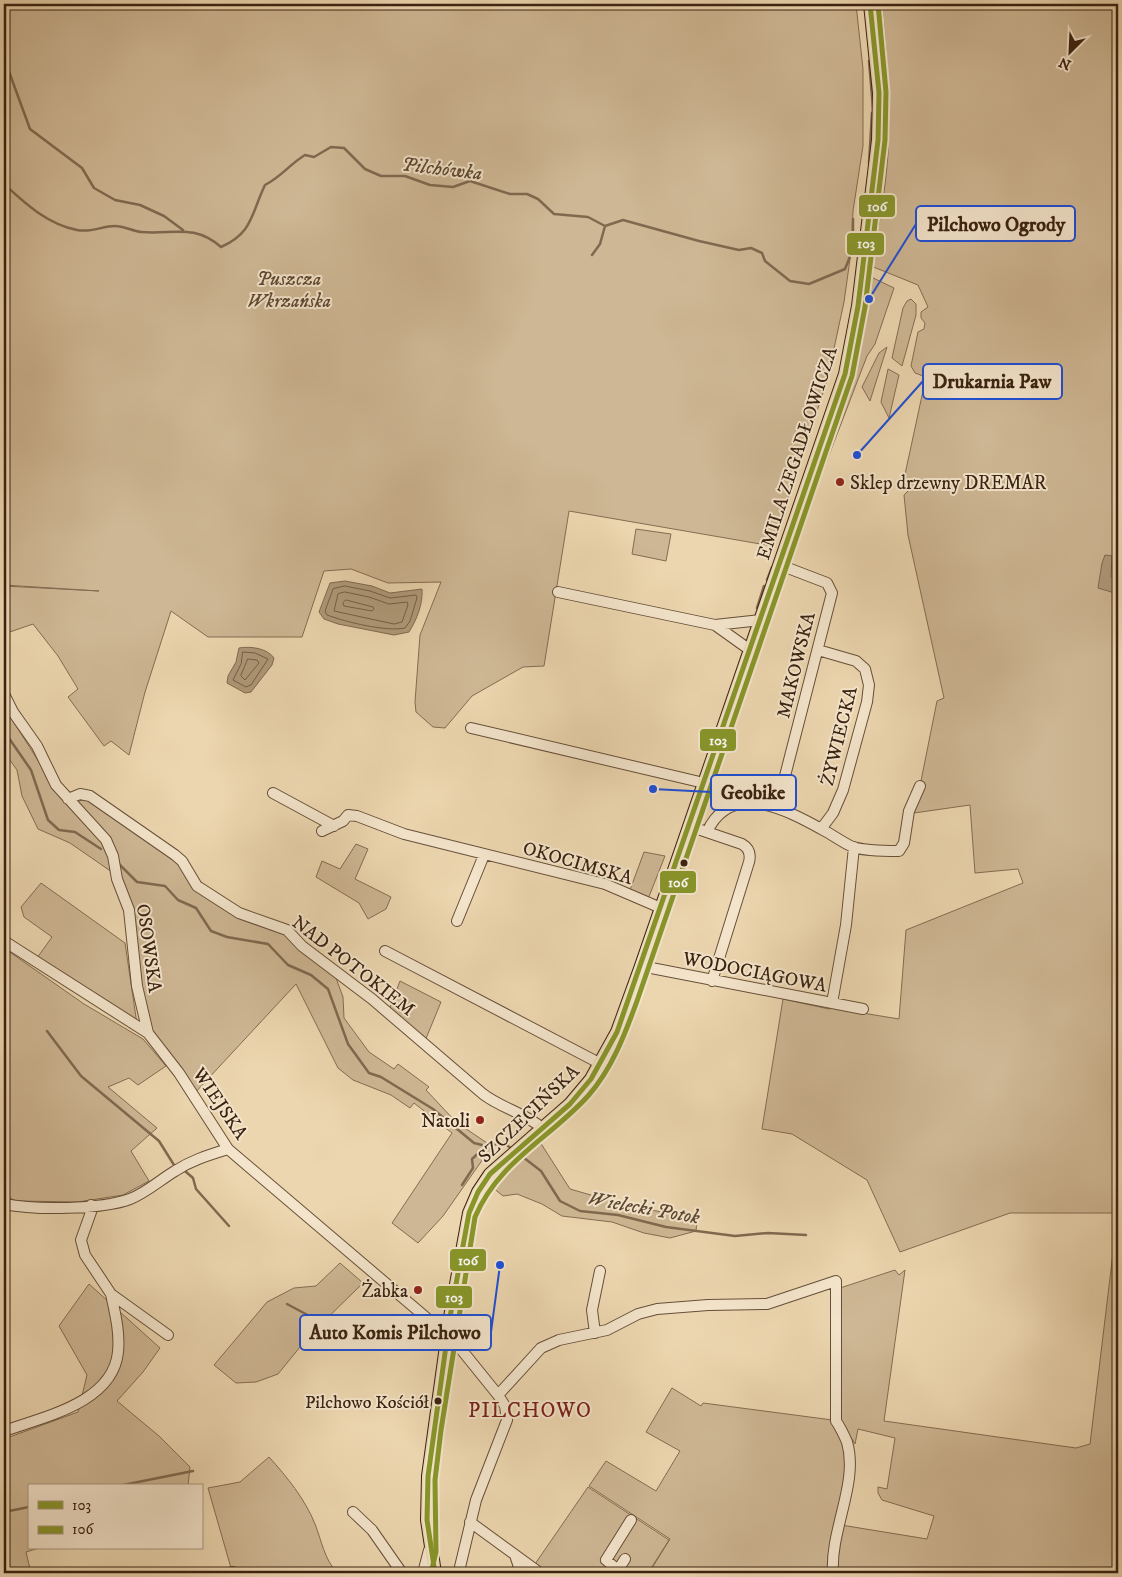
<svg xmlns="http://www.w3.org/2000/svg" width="1122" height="1577" viewBox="0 0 1122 1577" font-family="'IM FELL DW Pica',serif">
<rect width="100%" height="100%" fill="#ecd6af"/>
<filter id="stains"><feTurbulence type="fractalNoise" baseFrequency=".004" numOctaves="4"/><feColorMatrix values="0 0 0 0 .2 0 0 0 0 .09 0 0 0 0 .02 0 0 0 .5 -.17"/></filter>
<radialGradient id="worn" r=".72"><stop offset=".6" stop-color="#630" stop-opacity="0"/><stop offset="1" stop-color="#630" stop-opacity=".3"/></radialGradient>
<path fill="#ceb794" stroke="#846c52" d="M4,4H856L863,69V146L853,211L851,252L844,302L827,381L772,546L569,511L544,666L523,667L472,696L445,728L433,727L416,712L415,702L420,635L441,582L388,583L351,569L324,571L302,637H208L171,611L145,692L129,755L111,741L104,746L68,697L78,689L58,656L33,624L4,634V586L99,591L4,585Z
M882,4H1118V1213H1010L900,1252L867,1180L792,1134L762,1129L783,999L829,1009L832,1008L899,1019L906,930L1023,883L1018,869L975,873L970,805L914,813V799L920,786L937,701L944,698L908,535L904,495L909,490L911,484L904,479L926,377L915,373L911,366L918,332L924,329L925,323L921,318V312L928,307L918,285L871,266C880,221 889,173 889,126C889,85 886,44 882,4Z
M869,276L894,288L875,344L867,356L826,463L821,462L855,348Z
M911,299L916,304V315L902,366L892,358L903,308L907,301Z
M887,347L870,401L862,387L879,353Z
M888,369L899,375L889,418L881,402Z
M636,529L671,534L666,561L632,554Z
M4,707L55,787L69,804L89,798L176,859L197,890L280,929L338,976L336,978L343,997L344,1018L369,1052L394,1069L398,1064L429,1087L426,1090L456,1122L487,1143L491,1152L483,1159L443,1216L418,1243L392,1223L452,1133L414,1103L410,1108L391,1095L353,1080L338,1068L296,984L193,1095L148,1033L121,888L126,886L109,870L70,843L38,829L22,796L17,770L4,752Z
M356,844L368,849L355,879L391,897L386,909L368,919L359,903L316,877L322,861L340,869Z
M644,852L665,856L648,899L630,890Z
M41,883L125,943L137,1024L37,958L52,937L24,917L21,907Z
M4,948L84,1004L143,1039L166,1066L138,1085L129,1078L108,1087L157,1128L131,1151L149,1181L123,1195L78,1202L16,1201L4,1195Z
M400,981L441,1002L425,1041L389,1010Z
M540,1142L570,1189L629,1206L690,1217L697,1220L696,1231L670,1238L644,1233L612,1222L562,1216L542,1204L517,1194L503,1196L492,1187L506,1170Z
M1116,1228H1118V1573H836L841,1525L927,1539L934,1516L882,1500L878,1493V1487L887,1489L895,1438L858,1429L855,1444L841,1422C844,1440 848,1459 845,1477C840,1509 826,1540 830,1573H649L670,1539L589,1486L606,1461L656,1491L680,1451L646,1432L672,1388L701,1406L703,1403L840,1421V1288L895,1270L899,1275L905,1270L884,1421L1076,1448L1090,1444Z
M340,1263L363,1283L309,1336L278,1374L256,1382L236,1383L214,1365L267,1302L294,1288L316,1286Z
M89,1284L160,1348L143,1372L117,1401L159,1436L190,1467L188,1486H29V1548H39L26,1552L31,1573H4V1439L78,1412L87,1375L59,1326Z
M269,1457C287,1477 305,1499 315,1524C322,1542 324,1558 337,1573H230L231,1568L208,1488L240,1482Z
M588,1487L669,1540L648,1573H548L535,1564Z"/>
<path fill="#af9979" stroke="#80694f" d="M1105,555L1112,556L1111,577H1118V594L1098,588L1102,563Z
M345,581L372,586L390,593L422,589C423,604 417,619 409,632L394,635L338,624L324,619L319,612L330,583Z
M239,648C250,646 267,648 274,658L272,665L251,692L245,693L227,683L228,676L236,662Z"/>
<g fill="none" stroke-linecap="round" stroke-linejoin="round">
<path stroke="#745e45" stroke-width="1" d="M345,586L370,591L390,598L416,595L417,598L410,621L405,628C386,632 346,622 327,615L325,611L333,589Z
M345,592L369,597L389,604L407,602L408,605L402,622L394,624L334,611L338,594Z
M346,600L373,607L374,609L372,611L344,606L343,603Z
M243,652L255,653L268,659L251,685L246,687L233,680L241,664Z
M248,659L257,660L259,663L245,680L241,676Z"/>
<path stroke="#80694f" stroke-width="2.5" d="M4,58L30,129L82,168L94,188L115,200L140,205L164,216L183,230
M869,61L873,108
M869,163L872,113
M4,184C26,204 47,224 77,230C91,233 102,226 115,226C124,226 132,231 141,232C173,235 193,223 221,247C253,233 251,214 265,185C281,177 290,164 305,155L314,157L331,147L344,148L365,169L381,176H405L430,185L453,187L470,181L510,194H527L538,199L554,214L588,217L605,226L623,220L699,241L739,250L751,248L762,253L765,261L790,281L809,284L845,269L853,249V219
M861,211L865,198
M592,255L600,244L605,226
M767,580L772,567
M757,608L764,586
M4,731L31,770L48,820L59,830L75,832L101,849
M118,863L137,882L165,886L178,900L196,908L211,931L227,937L268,944L288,965L311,975L328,989L348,1044L369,1073L381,1077L433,1109L474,1143L486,1146L504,1143L512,1149
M47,1031L81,1076L159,1141L174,1165
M519,1154L541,1171L560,1201L580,1211L618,1215L666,1227L735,1236L768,1233L806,1235
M185,1171L193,1178L196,1189L229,1226
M462,1185L473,1168L472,1159L486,1146
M287,1304L317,1320
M118,1486L193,1471
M4,1512L29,1507"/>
<defs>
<path id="minor" d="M558,592L715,625L750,650
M715,625L761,620
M818,650L856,661L865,669L869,685L867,702L843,790L833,813L821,829
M4,694L13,712L37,746L56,785L106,840L113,856L117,879L129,910L137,986L148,1033
M471,728L704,783
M273,793L334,826
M68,799L80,794L90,796L175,855L182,861L197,886L239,913L287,930L302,946L372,999L483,1094C501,1108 525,1113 542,1128
M777,807L832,593L827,583L780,565
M689,826L742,844C749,848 751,854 749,862L712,981
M322,831L343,821L348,815L357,816L404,834L605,884L661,908
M707,832C731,780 787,810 823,830C833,835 843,843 853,847C865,851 886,851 899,851L904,843L909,811L920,786
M457,921L484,855
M4,941L148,1033L179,1073L228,1149L456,1343L498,1395L505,1406L507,1420L476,1500L460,1567
M385,951L601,1064
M641,966L863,1009
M832,1003L846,925L854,847
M4,1204C35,1210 100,1210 130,1199C146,1193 160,1180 175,1171C192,1160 209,1155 228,1149
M91,1205V1212L81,1240L85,1255L111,1294L168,1335
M595,1333L592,1310L600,1271
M498,1395L541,1348L559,1340L607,1330L638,1314L657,1309L708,1305L767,1304L836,1281V1421C840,1427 844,1435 847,1442C859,1483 830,1530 833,1573
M4,1431C43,1417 113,1403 118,1352C120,1332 115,1313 111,1294
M353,1512L372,1530L402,1573
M470,1522L540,1573
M515,1555L521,1573
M618,1570L606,1560L631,1520
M230,1573L233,1572
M423,1573L429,1550
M616,1573L625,1559"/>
<path id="major" d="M435,1573L427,1520L428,1476L450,1317L469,1213L478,1192L490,1174L570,1104L591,1079L617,1032L641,966L845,374L858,306L878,140L879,93L870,4"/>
</defs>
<use href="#minor" stroke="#664f38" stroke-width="12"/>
<use href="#major" stroke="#3a2211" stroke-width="14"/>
<use href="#minor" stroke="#f3e4cb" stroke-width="10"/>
<use href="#major" stroke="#ecd6af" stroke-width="12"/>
<defs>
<path id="bus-1" d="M435,1573L427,1520L428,1476L450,1317L469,1213L478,1192L490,1174L570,1104L591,1079L617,1032L845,374L858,306L878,140L879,93L870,4"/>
<path id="bus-2" d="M431,1573L436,1552L435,1480L441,1430L475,1217C499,1161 549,1139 588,1096C612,1069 625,1034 637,1001L852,376L865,307L885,140L886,92L878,4"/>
</defs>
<use href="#bus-1" stroke="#f3e4cb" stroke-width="9"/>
<use href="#bus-2" stroke="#f3e4cb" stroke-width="9"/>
<use href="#bus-1" stroke="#889629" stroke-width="5"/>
<use href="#bus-2" stroke="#889629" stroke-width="5"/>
</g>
<g fill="#8f2418" stroke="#f3e4cb" stroke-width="2">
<circle cx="840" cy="482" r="5"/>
<circle cx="480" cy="1120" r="5"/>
<circle cx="418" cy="1290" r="5"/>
</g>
<g fill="#3a2211" stroke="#f3e4cb" stroke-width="2">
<circle cx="684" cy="863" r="4.5"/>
<circle cx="438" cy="1401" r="4.5"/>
</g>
<g text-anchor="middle" stroke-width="4" stroke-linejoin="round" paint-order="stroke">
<g font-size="18" fill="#3a2211" stroke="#f3e4cb" text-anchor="end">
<text x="429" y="1408">Pilchowo Kościół</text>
</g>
<g font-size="19" font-style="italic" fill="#5f4732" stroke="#f3e4cb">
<text x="289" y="285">Puszcza<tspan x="289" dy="22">Wkrzańska</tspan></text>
</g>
<g font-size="19" fill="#3a2211" stroke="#f3e4cb">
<text transform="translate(796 453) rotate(-72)" y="7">EMILA ZEGADŁOWICZA</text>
<text transform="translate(795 665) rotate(-76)" y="7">MAKOWSKA</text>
<text transform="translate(838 736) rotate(-76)" y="7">ŻYWIECKA</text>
<text transform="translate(578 862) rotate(16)" y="7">OKOCIMSKA</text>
<text transform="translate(150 948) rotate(82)" y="7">OSOWSKA</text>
<text transform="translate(354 965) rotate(38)" y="7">NAD POTOKIEM</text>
<text transform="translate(755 971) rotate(11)" y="7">WODOCIĄGOWA</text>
<text transform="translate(221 1103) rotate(56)" y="7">WIEJSKA</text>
<text transform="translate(528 1113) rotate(-44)" y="7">SZCZECIŃSKA</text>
</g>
<g font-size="19" fill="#3a2211" stroke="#f3e4cb" text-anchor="end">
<text x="850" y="489" text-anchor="start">Sklep drzewny DREMAR</text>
<text x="470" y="1127">Natoli</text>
<text x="408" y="1297">Żabka</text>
</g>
<g font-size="20" font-style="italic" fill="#5d4630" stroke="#f3e4cb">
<text transform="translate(442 168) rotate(7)" y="7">Pilchówka</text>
<text transform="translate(644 1207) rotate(10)" y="7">Wielecki Potok</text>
</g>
<g font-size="21" letter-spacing="1" fill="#7a1f14" stroke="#f3e4cb">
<text x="530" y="1417">PILCHOWO</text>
</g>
</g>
<path fill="none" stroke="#1d4ed8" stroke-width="2" d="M869 299L916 224M857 455L923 381M653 789L711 792M500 1265L491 1332"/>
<g fill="#1d4ed8" stroke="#f3e4cb" stroke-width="2">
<circle cx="869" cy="299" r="5"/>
<circle cx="857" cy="455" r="5"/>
<circle cx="653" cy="789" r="5"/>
<circle cx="500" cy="1265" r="5"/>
</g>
<g fill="#f3e4cb" stroke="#1d4ed8" stroke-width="2">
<rect x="916" y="206" width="159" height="35" rx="5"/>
<rect x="923" y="364" width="139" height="35" rx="5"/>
<rect x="711" y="775" width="85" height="35" rx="5"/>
<rect x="300" y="1315" width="191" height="35" rx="5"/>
</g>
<g font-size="20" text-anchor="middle" font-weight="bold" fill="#3a2211">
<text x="996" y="231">Pilchowo Ogrody</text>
<text x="992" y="388">Drukarnia Paw</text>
<text x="753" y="799">Geobike</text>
<text x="395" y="1339">Auto Komis Pilchowo</text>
</g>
<g stroke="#f3e4cb" stroke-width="2">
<rect x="858" y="194" width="38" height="24" rx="5" fill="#889629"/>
<rect x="846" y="232" width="39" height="24" rx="5" fill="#889629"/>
<rect x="699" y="728" width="38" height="24" rx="5" fill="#889629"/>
<rect x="659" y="870" width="38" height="24" rx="5" fill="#889629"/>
<rect x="449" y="1248" width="38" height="24" rx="5" fill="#889629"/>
<rect x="435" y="1285" width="38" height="24" rx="5" fill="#889629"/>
</g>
<g font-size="14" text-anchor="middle" font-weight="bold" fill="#fff">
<text x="877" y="211">106</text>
<text x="866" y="248">103</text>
<text x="718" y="745">103</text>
<text x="678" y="887">106</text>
<text x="468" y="1265">106</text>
<text x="454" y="1302">103</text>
</g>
<rect width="1122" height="1577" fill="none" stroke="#ecd6af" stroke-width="20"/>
<rect x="5" y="5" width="1112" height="1567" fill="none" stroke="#3a2211" stroke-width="2.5"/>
<rect x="10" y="10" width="1102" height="1557" fill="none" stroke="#3a2211"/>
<rect x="28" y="1484" width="175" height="65" fill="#f3e4cb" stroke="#a99681"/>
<rect x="38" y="1501" width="25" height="8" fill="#889629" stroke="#a99681"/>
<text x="72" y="1510" font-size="15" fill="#3a2211">103</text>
<rect x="38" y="1526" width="25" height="8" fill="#889629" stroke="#a99681"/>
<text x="72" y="1534" font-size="15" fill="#3a2211">106</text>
<g transform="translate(1070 52) rotate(204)" stroke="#f3e4cb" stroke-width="4" paint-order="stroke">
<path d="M0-4L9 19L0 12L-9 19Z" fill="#3a2211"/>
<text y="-8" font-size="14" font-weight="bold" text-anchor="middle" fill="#3a2211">N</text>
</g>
<rect width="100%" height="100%" filter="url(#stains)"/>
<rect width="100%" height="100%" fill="url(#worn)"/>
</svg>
